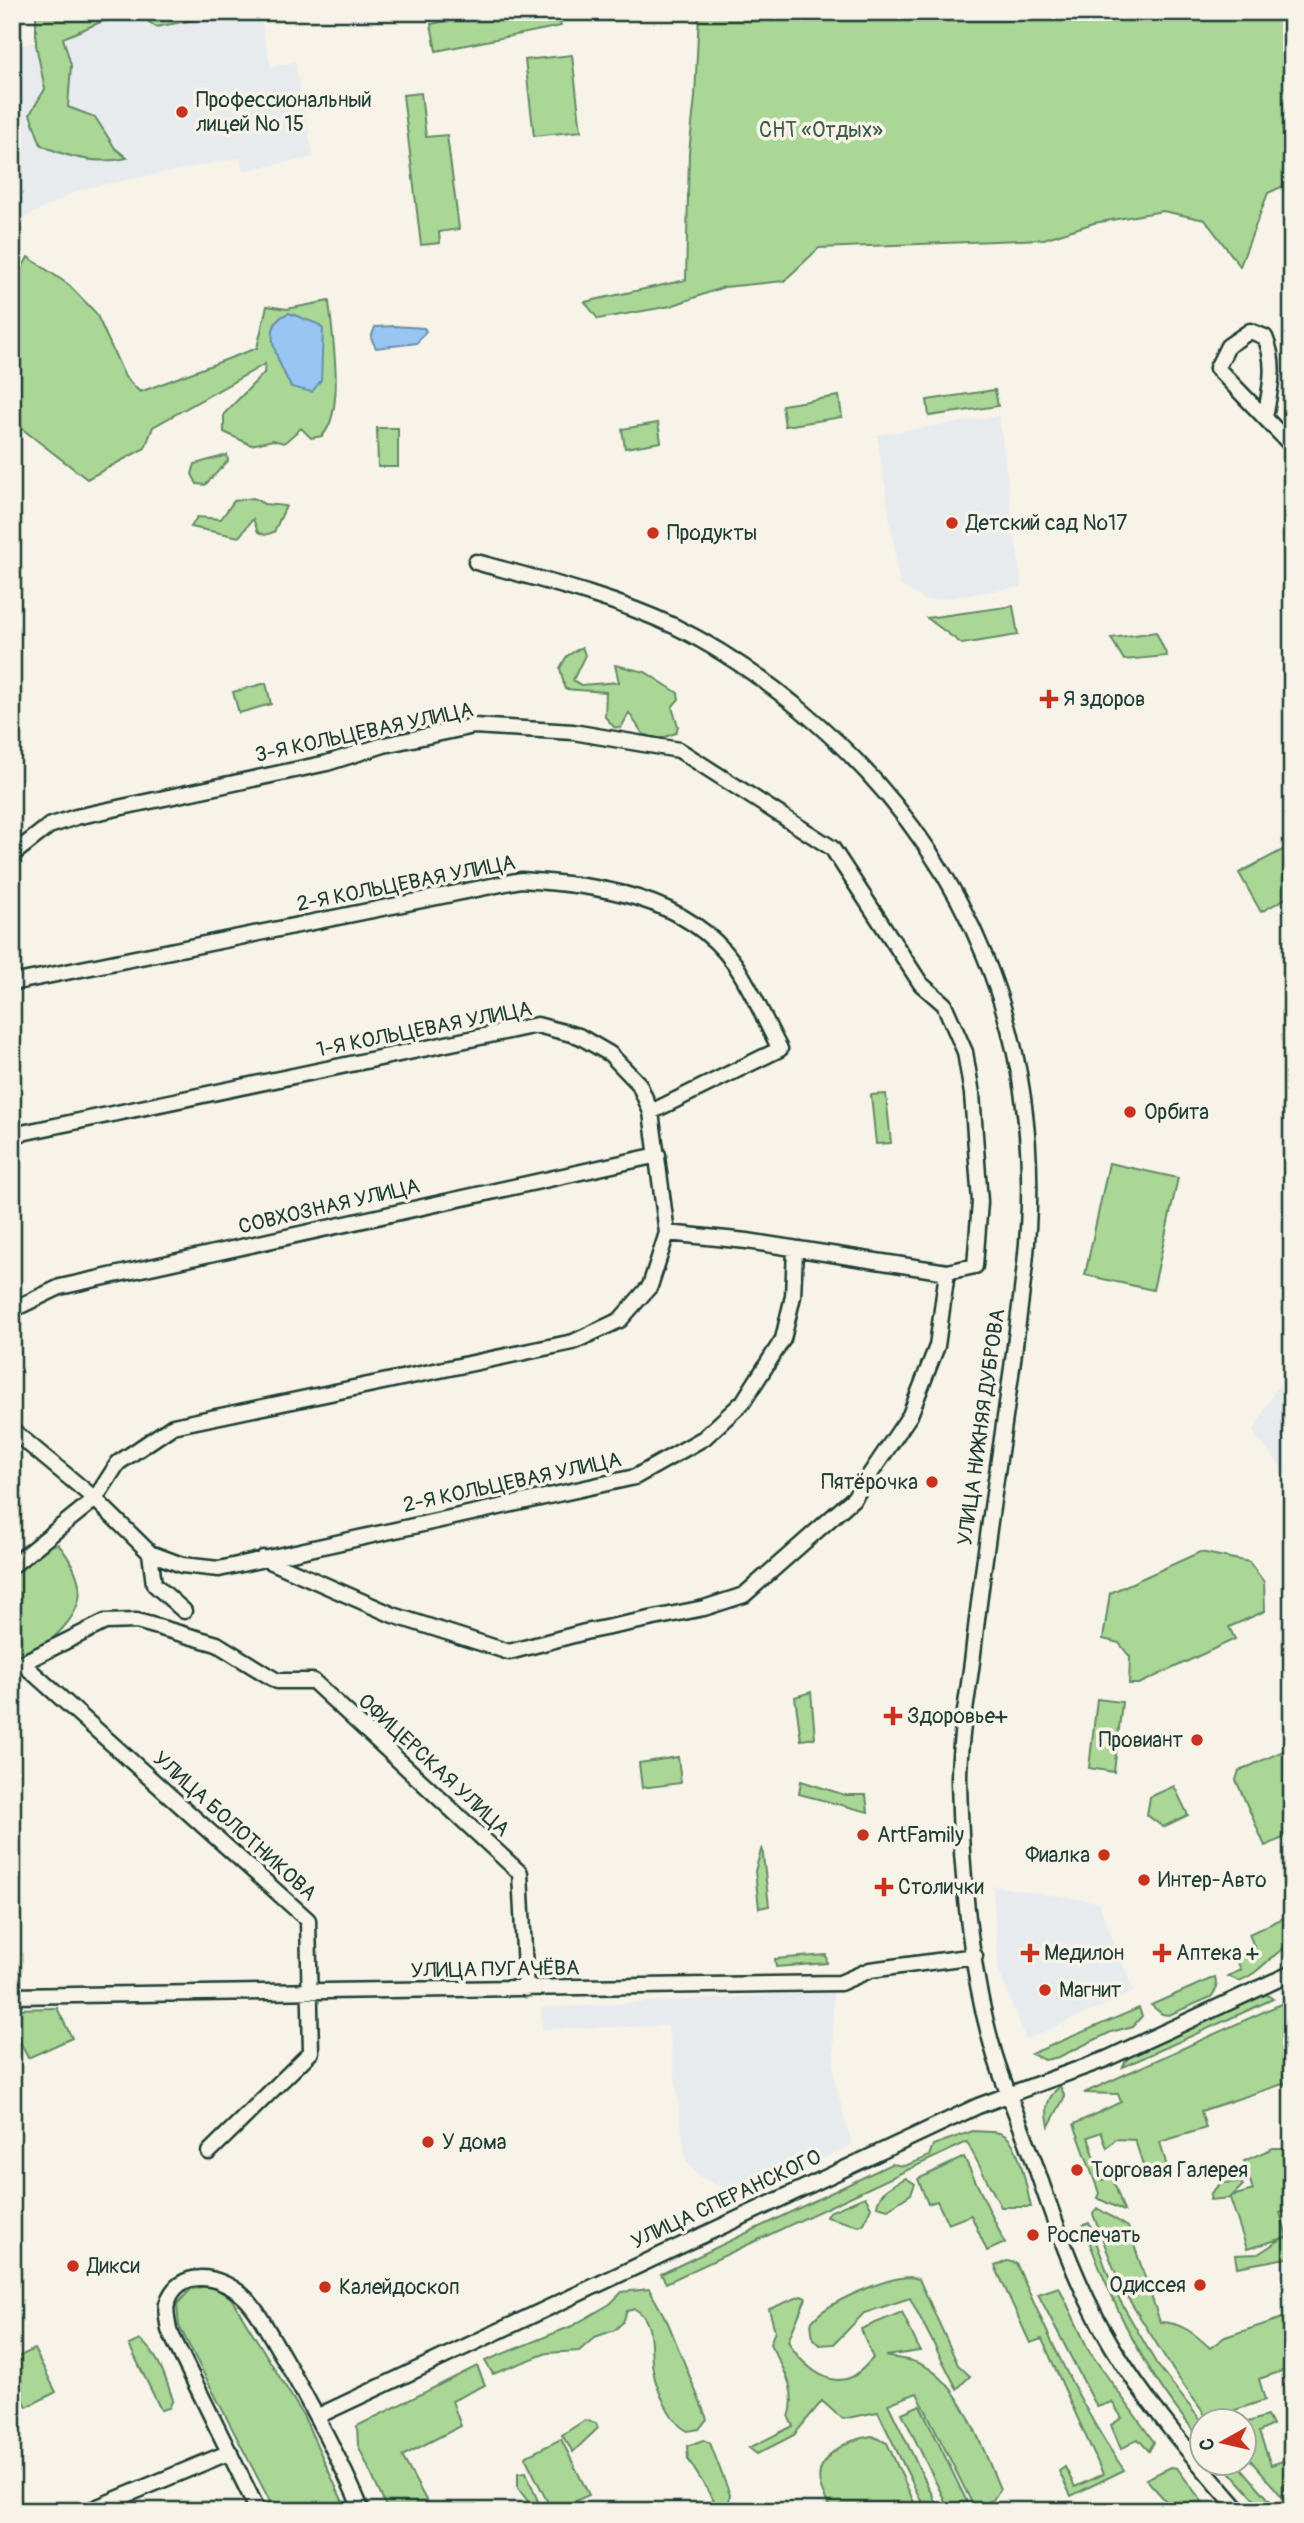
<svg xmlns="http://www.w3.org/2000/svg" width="1304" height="2523" viewBox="0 0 1304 2523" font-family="Pangolin,sans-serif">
<rect width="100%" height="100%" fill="#f7f3e8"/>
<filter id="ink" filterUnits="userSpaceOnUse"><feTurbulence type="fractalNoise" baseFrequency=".0143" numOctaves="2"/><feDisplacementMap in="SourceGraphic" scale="14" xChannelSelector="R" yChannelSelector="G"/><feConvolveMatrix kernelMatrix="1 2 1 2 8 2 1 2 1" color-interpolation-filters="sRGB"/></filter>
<g filter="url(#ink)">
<path fill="#e7ebee" d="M38,12H259L271,67L295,62L314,157L243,171L240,158L91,187L77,191L12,224V47L43,40Z
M999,416L1022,587L927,601L900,586L877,435Z
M1292,1358V1481L1253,1432Z
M993,1886L1098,1902L1134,1992L1026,2040L998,1969Z
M833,1992L834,2078L852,2145L737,2199L723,2188L700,2177L686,2161L668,2026L542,2029L541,2008Z"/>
<path fill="#aad796" stroke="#648a65" stroke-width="2" d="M36,12H208L198,19L156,27L138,14L103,21L63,38L71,65L68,107L95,117L115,148L127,158C97,165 69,158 41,145L30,114L45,89L36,45Z
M490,12H558L561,26L436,51L431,24Z
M699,12H934L970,17L989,12H1285L1292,24V182L1268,193L1240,266L1205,220L1163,211L1094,223L1044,239L819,248L784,281L724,287L671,306L598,319L585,302L686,280L689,153L695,97Z
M572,55L581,131L534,136L525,60Z
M421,93L426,137L447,135L459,229L439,232L440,243L421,245L403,95Z
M28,257L69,285L96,313L125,377L140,392L257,348L267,306L287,309L329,301C332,335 346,411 322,436L311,438L301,428L284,443L273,440L251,445L224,432V414L264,373L265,364L153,427L145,448L87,479L21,428H12V287Z
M995,390L998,406L929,416L927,400Z
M839,396L842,417L785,426L782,405Z
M658,423L661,442L625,448L622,429Z
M377,428H398V467H378Z
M227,455L228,461L205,485L197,484L192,474L195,464Z
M253,498L264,504L286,506L274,532L265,535L258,532L253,519L239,537L191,527L197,517L221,519L234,501Z
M1013,606L1018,635L962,644L927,618Z
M1156,632L1167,656L1124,660L1111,638Z
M582,647L585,655L573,680L581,685L619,682L615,665L645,672L678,693L679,699L672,707L678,726L676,733L660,739L643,734L629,713L621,728L614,727L605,717L606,692L565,689L560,668L567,656Z
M266,683L271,704L239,713L233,692Z
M1292,845V895L1261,912L1239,873Z
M886,1094L891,1143L876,1144L871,1095Z
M1109,1163L1178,1178L1153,1290L1085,1275Z
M58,1544C69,1557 83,1580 79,1599C74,1624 37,1658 12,1659V1575L44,1547Z
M1200,1552L1249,1562L1264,1582L1265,1611L1229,1627L1235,1639L1139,1684H1129L1130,1657L1119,1643L1103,1639L1110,1593Z
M811,1692L815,1738L801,1740L795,1697Z
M1097,1699L1122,1702L1114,1772L1089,1768Z
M1292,1747V1834L1265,1846L1236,1780L1239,1771Z
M678,1757L681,1783L642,1788L639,1763Z
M801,1781L845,1795H866L868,1812L799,1794Z
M1174,1786L1188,1815L1163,1827L1147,1815L1150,1797Z
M762,1847L769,1906L759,1908L755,1871Z
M1292,1914V1944C1271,1953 1261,1973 1239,1981L1228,1976L1241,1970L1237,1960L1256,1951L1249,1934Z
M826,1955L827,1963L776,1967L775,1959Z
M1215,1977L1217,1988L1211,1997L1169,2015L1162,2014L1151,2005Z
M1266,1994L1273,1999L1123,2067L1128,2056Z
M1292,1999V2081L1201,2111L1206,2128L1160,2142L1168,2170L1147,2177L1135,2140L1116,2139L1107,2148L1101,2132L1088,2137L1102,2180L1112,2177L1124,2211L1097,2198L1099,2193L1074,2124L1121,2102L1118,2094L1084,2093Z
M57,2008L72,2038L28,2058L12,2026L14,2009Z
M1139,2008L1142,2016L1133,2026L1111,2032L1059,2057L1045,2060L1031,2054Z
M1060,2086L1065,2096L1049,2126C1045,2108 1046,2099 1060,2086Z
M973,2131C983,2132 999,2130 1007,2137C1020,2147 1027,2191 1031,2207H1001L967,2142L666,2283L661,2274L891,2164L905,2166L929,2156L933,2145Z
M1273,2148H1292V2166L1286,2165L1290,2178L1285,2180L1292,2209L1280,2213L1287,2236L1284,2238L1292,2237V2257L1237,2267L1235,2255L1258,2254L1283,2238L1247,2249L1230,2198L1210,2200L1211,2193L1221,2183L1239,2182L1243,2185L1232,2196L1253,2190L1244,2161Z
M964,2157L1005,2243L987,2251L971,2215L948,2224L937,2201L928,2204L918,2179Z
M906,2178L915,2184L911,2194L888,2209L877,2206C879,2191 894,2184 906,2178Z
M865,2197L871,2207L864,2224L859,2226L826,2217L829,2212Z
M1097,2208L1128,2227L1160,2322C1181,2322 1195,2334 1210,2348L1225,2337L1292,2315V2390L1285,2370L1259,2379L1265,2400L1208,2419L1175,2373L1121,2287L1093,2214Z
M1089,2223L1114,2290L1156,2363L1202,2422V2440C1146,2377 1112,2304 1083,2225Z
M1007,2261L1016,2263C1047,2333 1080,2407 1124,2470L1071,2496L1059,2471L1065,2467L1075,2487L1103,2474L1042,2339L1030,2343L995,2266Z
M910,2277L919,2279L958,2365L970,2376L957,2389L910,2298L864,2313L834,2344L819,2345L813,2339L811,2323C825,2302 886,2278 910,2277Z
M211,2285L231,2298L303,2415L347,2511H275L179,2326L177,2304L191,2289Z
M1059,2287L1089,2351L1154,2442L1149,2451L1138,2439L1121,2449L1111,2425L1122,2418L1112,2402L1097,2407L1038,2294Z
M649,2289L668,2323L707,2419L699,2429L688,2431C671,2424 656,2388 653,2370C649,2350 656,2321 635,2309L627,2311L623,2322L615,2330L595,2337L579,2351L547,2353L493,2374L485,2361L572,2326L610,2304L622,2292Z
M801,2296L806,2298L788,2341C799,2362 827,2389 852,2377C860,2373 867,2364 873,2358L861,2329L902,2312L920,2351L886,2356C896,2359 909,2359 918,2363C961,2379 983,2450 1000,2489L993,2500L974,2507L917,2393L888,2404L940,2511H926L878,2412L842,2419L822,2401L794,2435L757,2454L749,2448L793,2426L789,2418C798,2390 784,2369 770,2344L775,2331L769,2309Z
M140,2340C160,2356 165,2377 173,2400L169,2408L161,2410L129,2345Z
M34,2349L56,2392L27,2407L12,2376V2360Z
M477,2366L485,2385L452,2401L461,2426L402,2456L432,2511H388L358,2445L357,2426Z
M920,2405L969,2506L950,2511L902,2413Z
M1267,2416L1272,2425L1259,2432L1271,2465L1292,2458V2508L1245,2454V2423Z
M585,2420L596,2423L598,2428L573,2452L562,2435Z
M872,2436L887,2443L918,2511H831C828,2503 822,2493 820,2485C814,2455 849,2439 872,2436Z
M561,2439L589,2495L552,2511L525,2457Z
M703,2440L710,2443L730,2495L728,2506L716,2504L688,2459L687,2446Z
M1223,2464H1238L1279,2511H1265Z
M1171,2467L1177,2468L1209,2511H1175L1146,2479Z
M526,2472L542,2511H535L518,2488V2473Z"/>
<path fill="#98c5f2" stroke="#688fa6" stroke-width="2" d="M289,313L318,324L323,329L321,380L312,392L291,387C281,366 256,325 289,313Z
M394,326L424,328L426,331L417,343L376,348L371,338L375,327Z"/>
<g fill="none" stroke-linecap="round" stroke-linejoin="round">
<defs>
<path id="minor" d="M1265,418C1270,389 1277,365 1265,337L1250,331L1228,346L1217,368L1292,446
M476,562C542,580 612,597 674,626C719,648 761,677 800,709C969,849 1049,1044 1025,1264C1011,1394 987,1524 973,1654C968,1696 959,1739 959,1781C961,1871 969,1969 995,2056C1008,2097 1026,2136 1039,2176C1059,2234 1080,2293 1112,2346C1148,2406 1194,2458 1240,2511
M12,855L49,826L76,817L327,763L384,745L474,726L573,732L679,750L832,848L921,984L944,1004L965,1052L972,1094L980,1202L975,1266L947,1272L747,1241L667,1233
M12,983L521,880C597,885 685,895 734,963C752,989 765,1021 780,1049L651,1112
M12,1135L537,1025L579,1036L610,1054L639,1084L651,1112L667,1233L650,1286L620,1320L573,1342L173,1426L118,1463L95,1499L12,1566
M12,1310L60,1287L658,1155
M12,1430L95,1499L150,1553L154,1584L184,1611
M150,1553L182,1565L219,1569L635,1477L704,1438L743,1402L783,1339L793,1296L795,1250
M263,1558L393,1615L509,1652L585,1632L704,1608L744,1595L854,1498L910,1415L937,1346L947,1272
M22,1663L308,1920L311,2052L209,2152
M12,1665L22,1663L105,1622L137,1621L217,1644L277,1681H313L520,1873L526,1989
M12,1996L840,1983L870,1970L975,1956
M318,2416L978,2106L1106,2059L1292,1973
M88,2511L230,2452
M258,2511L169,2330C168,2322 165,2311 167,2304C178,2267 219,2275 242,2295C257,2308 267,2330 278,2348C309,2401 338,2454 362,2511"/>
</defs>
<use href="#minor" stroke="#1f3d34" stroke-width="19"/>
<use href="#minor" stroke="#f7f3e8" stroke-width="14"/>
</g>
</g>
<g fill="#c8321e" stroke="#f7f3e8" stroke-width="2.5">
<circle cx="182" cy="112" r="7"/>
<circle cx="952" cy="523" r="7"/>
<circle cx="653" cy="533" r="7"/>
<path d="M1045.5 688.5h7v7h7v7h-7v7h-7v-7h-7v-7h7z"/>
<circle cx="1130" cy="1112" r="7"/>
<circle cx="932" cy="1482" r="7"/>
<path d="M889.5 1705.5h7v7h7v7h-7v7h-7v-7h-7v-7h7z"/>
<circle cx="1197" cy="1740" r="7"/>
<circle cx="863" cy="1835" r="7"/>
<circle cx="1104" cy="1855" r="7"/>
<circle cx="1144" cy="1880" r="7"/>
<path d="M880.5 1876.5h7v7h7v7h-7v7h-7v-7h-7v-7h7z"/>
<path d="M1026.5 1942.5h7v7h7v7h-7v7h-7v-7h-7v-7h7z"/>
<path d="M1158.5 1942.5h7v7h7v7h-7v7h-7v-7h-7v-7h7z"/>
<circle cx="1045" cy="1990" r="7"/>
<circle cx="428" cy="2142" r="7"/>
<circle cx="1077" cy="2170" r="7"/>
<circle cx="1033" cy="2235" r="7"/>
<circle cx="73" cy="2266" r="7"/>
<circle cx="1200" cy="2285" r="7"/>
<circle cx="325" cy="2287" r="7"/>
</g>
<g text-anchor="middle" stroke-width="7" stroke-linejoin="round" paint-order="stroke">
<g font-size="21" fill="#1f3d34" stroke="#f7f3e8" text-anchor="start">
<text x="196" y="107">Профессиональный<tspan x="196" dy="24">лицей № 15</tspan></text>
<text x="966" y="530">Детский сад №17</text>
<text x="667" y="540">Продукты</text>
<text x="1063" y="706">Я здоров</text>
<text x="1144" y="1119">Орбита</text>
<text x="918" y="1489" text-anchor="end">Пятёрочка</text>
<text x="907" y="1723">Здоровье+</text>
<text x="1183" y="1747" text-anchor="end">Провиант</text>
<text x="877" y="1842">ArtFamily</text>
<text x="1090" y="1862" text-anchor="end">Фиалка</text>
<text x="1158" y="1887">Интер-Авто</text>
<text x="898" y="1894">Столички</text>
<text x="1044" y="1960">Медилон</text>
<text x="1176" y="1960">Аптека +</text>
<text x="1059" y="1997">Магнит</text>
<text x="442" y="2149">У дома</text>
<text x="1091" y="2177">Торговая Галерея</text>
<text x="1047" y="2242">Роспечать</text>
<text x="87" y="2273">Дикси</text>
<text x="1186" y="2292" text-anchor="end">Одиссея</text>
<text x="339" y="2294">Калейдоскоп</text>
</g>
<g font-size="21" fill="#3b5c48" stroke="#f7f3e8">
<text x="821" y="137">СНТ «Отдых»</text>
</g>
<g font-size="21" fill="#1f3d34" stroke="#f7f3e8">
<text transform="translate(364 732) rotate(-12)" y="7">3-Я КОЛЬЦЕВАЯ УЛИЦА</text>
<text transform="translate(406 883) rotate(-11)" y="7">2-Я КОЛЬЦЕВАЯ УЛИЦА</text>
<text transform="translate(424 1029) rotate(-11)" y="7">1-Я КОЛЬЦЕВАЯ УЛИЦА</text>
<text transform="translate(329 1206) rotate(-13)" y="7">СОВХОЗНАЯ УЛИЦА</text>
<text transform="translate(981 1427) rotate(-82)" y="7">УЛИЦА НИЖНЯЯ ДУБРОВА</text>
<text transform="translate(512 1482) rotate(-12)" y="7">2-Я КОЛЬЦЕВАЯ УЛИЦА</text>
<text transform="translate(434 1765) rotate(43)" y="7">ОФИЦЕРСКАЯ УЛИЦА</text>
<text transform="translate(235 1826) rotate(42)" y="7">УЛИЦА БОЛОТНИКОВА</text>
<text transform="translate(495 1969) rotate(-1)" y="7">УЛИЦА ПУГАЧЁВА</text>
<text transform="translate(726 2199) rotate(-25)" y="7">УЛИЦА СПЕРАНСКОГО</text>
</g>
</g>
<rect width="1304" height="2523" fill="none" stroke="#f7f3e8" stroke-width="42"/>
<rect x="21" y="21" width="1262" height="2481" fill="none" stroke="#1f3d34" stroke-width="2.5" filter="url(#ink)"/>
<g transform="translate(1223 2442) rotate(262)"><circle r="33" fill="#f7f3e8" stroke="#a1aaa0" stroke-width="2"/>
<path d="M0-5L12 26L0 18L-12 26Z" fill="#c8321e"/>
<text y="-10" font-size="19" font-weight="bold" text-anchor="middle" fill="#1f3d34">С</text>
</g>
</svg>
